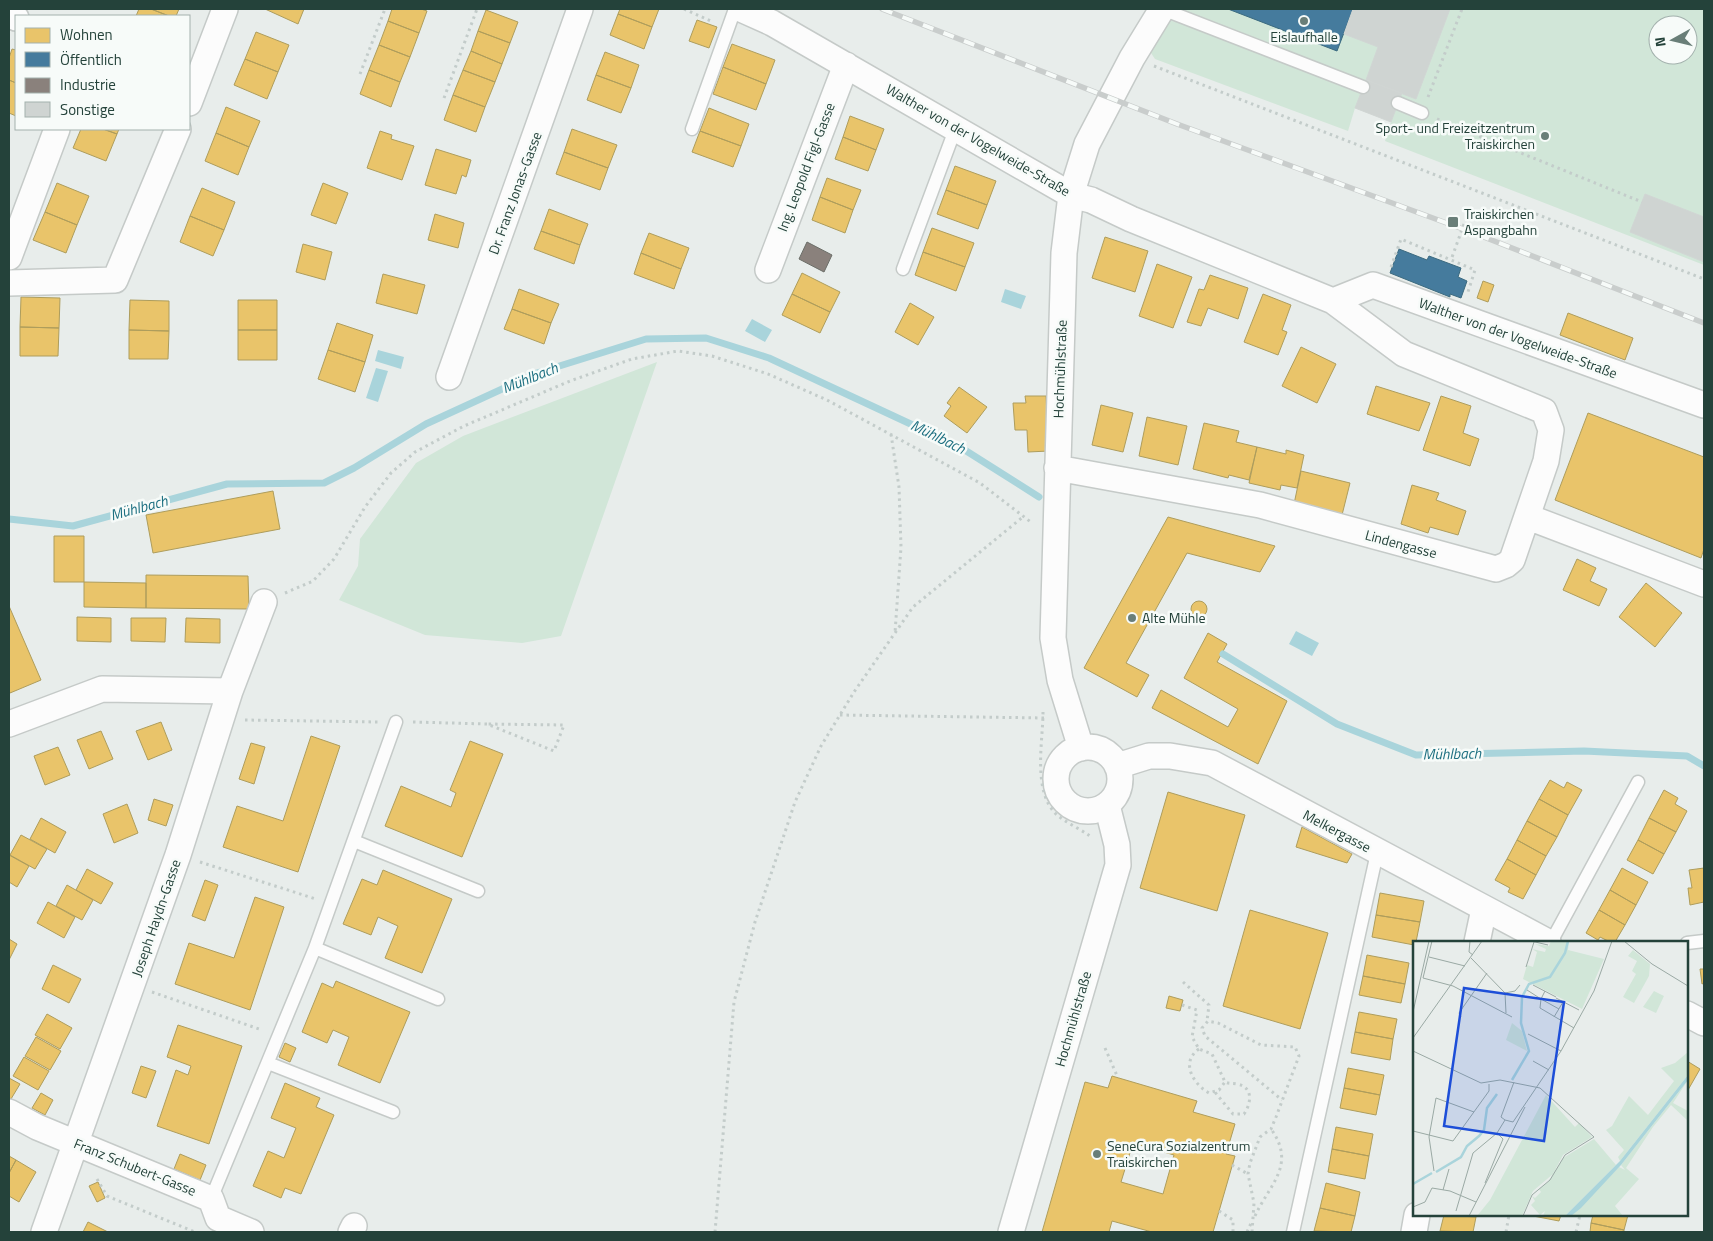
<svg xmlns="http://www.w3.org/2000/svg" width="1713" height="1241" viewBox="0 0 1713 1241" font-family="'Titillium Web',sans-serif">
<rect width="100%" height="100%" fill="#e8edeb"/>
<path fill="#d1e6d8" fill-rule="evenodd" d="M1181,9H1704V265L1385,141L1391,122L1355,108L1348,131L1155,59L1149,50L1167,19L1175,22ZM1658,25H1688V55H1658Z
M657,362L561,636L522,643L425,635L339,600L358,566L360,539L416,463L463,436Z"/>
<path fill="#a9d4db" d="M1005,289L1026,296L1021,309L1001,302Z
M752,319L772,330L765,342L745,331Z
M378,350L404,357L401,369L375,361Z
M376,368L388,371L378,402L366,398Z
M1296,631L1319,643L1312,656L1289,644Z"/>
<path fill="#e9c46a" stroke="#ae9d5c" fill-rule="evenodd" d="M139,9H151L169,16H136Z
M151,9H179L176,16H169Z
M265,9H304L298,24Z
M392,9H421L427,11L419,33L388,21Z
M620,9H659L652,27L618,14Z
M486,10L518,22L510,43L478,31Z
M618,14L652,27L644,49L610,35Z
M697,20L717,27L709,48L689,41Z
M388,21L419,33L410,57L379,45Z
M478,31L510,43L502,64L471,51Z
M256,32L289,45L278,72L245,59Z
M732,44L775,60L766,84L723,67Z
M379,45L410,57L400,82L369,70Z
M12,49L16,50V83L9,80V58Z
M471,51L502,64L495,82L463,70Z
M605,52L639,65L631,88L596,75Z
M245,59L278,72L267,99L234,85Z
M723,67L766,84L756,110L713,94Z
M369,70L400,82L391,107L360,94Z
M463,70L495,82L485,107L453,95Z
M596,75L631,88L621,113L587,100Z
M9,80L16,83V116L9,113Z
M453,95L485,107L476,132L444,120Z
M226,107L260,121L249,147L216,133Z
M709,108L749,124L741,146L700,131Z
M850,116L884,129L876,150L843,137Z
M81,129H103L117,134L106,161L73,148Z
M103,129H119L117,134Z
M572,129L617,145L608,168L564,152Z
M380,131L392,135L391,139L414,146L402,180L367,168Z
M700,131L741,146L733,167L692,152Z
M216,133L249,147L238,175L205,161Z
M843,137L876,150L868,171L835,159Z
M436,149L471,160L466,177L462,175L456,194L425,185Z
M564,152L608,168L600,190L556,174Z
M955,166L996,181L987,205L946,190Z
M827,178L861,190L853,210L820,197Z
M57,183L89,196L77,225L45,212Z
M323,183L348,193L336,224L311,215Z
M202,188L235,202L224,230L190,216Z
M946,190L987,205L978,229L937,214Z
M820,197L853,210L845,233L812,220Z
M549,209L588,224L580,245L541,231Z
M45,212L77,225L66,253L33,240Z
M435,214L464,223L458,248L428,240Z
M190,216L224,230L213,256L180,242Z
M932,228L974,243L965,267L923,252Z
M541,231L580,245L574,264L534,249Z
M649,233L689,248L681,269L641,253Z
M1105,237L1148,251L1135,292L1092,278Z
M303,244L332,252L325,280L296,272Z
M923,252L965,267L956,291L915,275Z
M641,253L681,269L674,289L634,274Z
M1157,264L1192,277L1173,328L1139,316Z
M802,273L840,292L830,312L792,294Z
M383,274L425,285L417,314L376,303Z
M1210,275L1248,288L1238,319L1208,308L1201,326L1187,322L1199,289L1204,290Z
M1483,281L1494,285L1488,302L1477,298Z
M519,289L559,304L551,323L512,309Z
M792,294L830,312L820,333L782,315Z
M1263,294L1291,305L1282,330L1287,332L1278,355L1244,342Z
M21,297L60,298L59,328L20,327Z
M130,300L169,301V331L129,330Z
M238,300H277V330H238Z
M910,303L934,317L918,345L895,332Z
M512,309L551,323L544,344L504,329Z
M1568,313L1633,338L1625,360L1560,335Z
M337,323L373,335L365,362L328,350Z
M20,327L59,328L58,356H20Z
M129,330L169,331L168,359H129Z
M238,330H277V360H238Z
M1301,347L1336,364L1317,403L1282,386Z
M328,350L365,362L355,392L318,379Z
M1376,386L1430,403L1419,431L1367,414Z
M959,387L987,407L967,433L944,416L951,406L947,403Z
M1025,396H1046L1049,451L1028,452L1027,430H1015L1013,403H1026Z
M1441,396L1471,406L1463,433L1479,439L1470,466L1423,450Z
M1101,405L1133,413L1123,452L1092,445Z
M1588,413L1704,457V549L1701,558L1555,500Z
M1147,417L1187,426L1178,465L1139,456Z
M1204,423L1239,431L1236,442L1257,447L1249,480L1229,475L1228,478L1193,469Z
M1257,447L1286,454V450L1304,455L1297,488L1281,485L1280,490L1249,483Z
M1301,471L1350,483L1342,515L1294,504Z
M1412,485L1439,493L1436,500L1466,511L1458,535L1430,527L1428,533L1401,524Z
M273,491L280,529L153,553L146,515Z
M1168,517L1275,546L1260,572L1187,553L1126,663L1149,675L1137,697L1084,668Z
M54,536H84V582H54Z
M1577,559L1596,568L1590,581L1607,589L1599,606L1563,590Z
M146,575L248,576L249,609L146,608Z
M84,582L146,583V608L84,607Z
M1646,583L1682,613L1655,647L1619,617Z
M1191 609a8 8 0 1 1 16 0a8 8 0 1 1-16 0Z
M9,606L41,680L10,693L9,691Z
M77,617L111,618V642L77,641Z
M131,618H166L165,642L131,641Z
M186,618L220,619V643L185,642Z
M1208,633L1227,644L1217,662L1287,701L1258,764L1152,708L1161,690L1228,727L1238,709L1184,678Z
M161,722L172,750L148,760L136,731Z
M101,731L113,759L89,769L77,740Z
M311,736L340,746L298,872L223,847L237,806L283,821Z
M470,741L503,754L462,857L385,826L401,786L451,807L456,793L450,790Z
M251,743L265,747L254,784L239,779Z
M58,747L70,775L45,785L34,756Z
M1550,780L1564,788L1567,782L1582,790L1568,815L1539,799Z
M1664,790L1678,798L1675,804L1687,811L1676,832L1649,818Z
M1168,792L1245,815L1217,911L1140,888Z
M154,799L173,805L166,826L148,820Z
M1539,799L1568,815L1557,837L1527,821Z
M127,804L138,833L114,843L103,814Z
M41,818L66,832L55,853L30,839Z
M1649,818L1676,832L1664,854L1638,840Z
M1527,821L1557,837L1546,856L1517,840Z
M1302,827L1352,854L1347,863L1296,847Z
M21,835L47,849L35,869L10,855Z
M1517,840L1546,856L1536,875L1507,859Z
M1638,840L1664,854L1653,874L1627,860Z
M9,855L29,866L17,887L9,882Z
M1507,859L1536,875L1523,899L1508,892L1510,888L1495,880Z
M1622,868L1648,882L1636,905L1610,890Z
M1704,868V902L1690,905L1688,888H1692L1689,870Z
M87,869L113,883L101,904L76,890Z
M383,870L452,899L422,973L385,958L398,926L378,917L371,935L343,924L362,879L377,885Z
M205,880L218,885L205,921L192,916Z
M67,885L93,900L82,920L56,906Z
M1610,890L1636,905L1625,925L1599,910Z
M1380,893L1424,901L1420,922L1376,915Z
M255,897L284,907L250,1010L175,984L189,943L234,958Z
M48,902L75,917L64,938L37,923Z
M1250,910L1328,933L1300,1029L1223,1006Z
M1599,910L1625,925L1615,942H1610L1600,937L1598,940L1586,933Z
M1376,915L1420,922L1416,942L1414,945L1372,937Z
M9,939L17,944L9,960Z
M1367,955L1409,963L1405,984L1363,976Z
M53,965L81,979L69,1003L42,989Z
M1700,969H1704V983L1702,984Z
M1363,976L1405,984L1401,1003L1359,995Z
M336,981L410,1012L380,1083L338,1065L349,1037L333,1030L327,1043L302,1032L322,983L333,988Z
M1169,996L1183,1000L1180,1011L1166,1008Z
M1359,1012L1397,1019L1393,1039L1355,1032Z
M47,1014L72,1028L60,1049L35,1035Z
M178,1025L242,1046L209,1144L157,1126L176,1070L188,1075L191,1066L167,1057Z
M1355,1032L1393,1039L1390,1060L1351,1053Z
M36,1037L61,1051L50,1070L25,1056Z
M285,1043L296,1048L290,1062L279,1057Z
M24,1057L49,1071L38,1090L13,1076Z
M1687,1061L1700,1069L1688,1090L1687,1089Z
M141,1066L156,1071L146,1098L132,1093Z
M1348,1068L1384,1075L1380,1095L1344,1088Z
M1112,1076L1197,1101L1193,1112L1235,1124L1226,1154L1235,1156L1213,1232H1152L1112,1221L1109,1232H1042L1085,1082L1108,1088ZM1133,1143L1174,1155L1163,1194L1121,1182Z
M9,1078L20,1084L11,1099L9,1097Z
M285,1083L320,1098L316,1107L334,1115L301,1194L285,1188L281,1198L253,1186L268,1151L284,1158L296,1128L271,1118Z
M1344,1088L1380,1095L1376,1115L1340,1108Z
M41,1093L53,1100L45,1115L32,1108Z
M1336,1127L1373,1134L1369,1156L1332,1149Z
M1332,1149L1369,1156L1365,1179L1328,1172Z
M180,1154L206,1165L200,1180L174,1169Z
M9,1156L16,1160L9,1173Z
M16,1160L36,1172L19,1202L9,1196V1173Z
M98,1182L105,1198L97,1202L89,1186Z
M1326,1183L1360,1192L1355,1216L1320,1208Z
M1320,1208L1355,1216L1351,1232L1314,1231Z
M1444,1215L1476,1217L1473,1232L1440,1231Z
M1528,1215H1561L1559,1221Z
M1593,1215H1628L1624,1230L1591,1223Z
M88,1222L108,1232H83Z
M1591,1223L1624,1230V1232H1590Z"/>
<path fill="#457b9d" stroke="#3b6a7f" d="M1228,9H1353L1337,51Z
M1399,249L1427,260L1429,256L1461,268L1458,277L1467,281L1461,298L1450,294V297L1390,273Z"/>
<path fill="#8a817c" stroke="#6b6e68" d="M807,242L832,255L824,272L799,259Z"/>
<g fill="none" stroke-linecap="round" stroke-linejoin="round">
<path stroke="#a9d4db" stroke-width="7" d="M9,519L73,526L227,484L324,483L354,468L426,424L537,373L646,339L706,338L769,358L960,447L1039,497
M1223,654L1337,724L1416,755L1584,751L1687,756L1704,766"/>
</g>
<path fill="#cfd4d2" stroke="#d1d6d4" d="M1353,9H1450L1416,99L1366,80L1378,47L1344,34Z
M1366,80L1402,93L1391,122L1355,108Z
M1645,194L1704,217V262L1630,232Z"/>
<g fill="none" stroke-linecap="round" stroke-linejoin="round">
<defs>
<path id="lane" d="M1162,9L1363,87
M1398,103L1422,113
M692,129L735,9
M903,269L956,127
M354,841L478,891
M1551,942L1638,782
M1687,943L1704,941
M315,948L438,999
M268,1063L393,1112
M211,1199L315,948L396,722
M1293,1232L1377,853"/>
<path id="street" d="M741,9L772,23L1071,195L1091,200L1131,219L1333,301L1404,354L1544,411L1551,430L1546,461L1512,560L1506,565L1496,569L1260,505L1057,468
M9,14L16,18
M189,103L225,9
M9,257L57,129
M768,270L846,65
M9,283L115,280L178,129
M1333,301L1373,285L1704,405
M449,377L580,9
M1528,517L1704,584
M9,724L102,689L230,691
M1056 779a32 32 0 1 1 64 0a32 32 0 1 1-64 0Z
M1081,748L1060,680L1053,638L1064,253L1071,195L1087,144L1132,58L1162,9
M1117,766L1149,756H1170L1212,763L1548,942
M1477,942L1484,909
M1687,1014L1704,1023
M9,1112L37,1127L211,1199L218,1218L251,1232
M44,1232L178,855L230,691L264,602
M351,1232L354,1226
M1011,1232L1118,865L1117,845L1107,805
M1414,1232L1417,1215"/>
</defs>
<use href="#lane" stroke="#c5cac8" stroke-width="15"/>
<use href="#street" stroke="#c5cac8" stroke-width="28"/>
<path stroke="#c3ccca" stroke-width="3" stroke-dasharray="2.5 4" stroke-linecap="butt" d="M684,9L713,22
M1154,66L1704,279
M360,74L385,9
M1428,97L1462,9
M444,98L477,9
M1437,119L1642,202
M1464,224L1451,260L1475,270L1467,295
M1391,267L1401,239L1451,260
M891,434L899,487L901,547L895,633
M285,593L313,581L334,559L365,507L391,473L415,452L464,426L570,381L632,359L678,351L712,356L768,374L827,400L980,483L1032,523
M1043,712C1043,742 1032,792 1057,815C1067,823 1080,829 1090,836
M840,715L1044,718
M245,720L379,722
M413,722L487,724L554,751L564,725L487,724
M200,862L316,899
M1183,982L1209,1005L1207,1021
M152,992L262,1030
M1182,1005L1197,1010L1192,1037L1199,1049L1212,1054L1225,1082C1229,1084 1232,1083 1237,1084C1254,1087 1251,1104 1244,1114H1233L1214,1091
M1105,1048L1118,1078
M1199,1049C1180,1062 1193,1084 1209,1093L1219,1090L1225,1082
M1232,1165L1248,1174
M97,1179L107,1196L195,1232
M1219,1211L1233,1220V1232
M1255,1216C1269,1185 1297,1165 1271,1129
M715,1232L734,1002L755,922L795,802L821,746L854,692L913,607L1024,516
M1247,1232L1252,1221
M1252,1232L1254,1203L1248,1174L1250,1163L1260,1137L1271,1129L1276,1117L1299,1056L1295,1047L1261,1045L1218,1023L1208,1021L1202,1028L1205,1036L1282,1100
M1506,1232L1509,1215
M1576,1232L1580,1215"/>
<use href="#lane" stroke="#fcfcfc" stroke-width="12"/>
<use href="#street" stroke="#fcfcfc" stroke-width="25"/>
<defs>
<path id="rail" d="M882,9L1177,124L1471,232L1704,323"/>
</defs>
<use href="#rail" stroke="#c9cdcc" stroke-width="5.5"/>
<use href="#rail" stroke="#f7fbf9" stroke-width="4" stroke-dasharray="11" stroke-linecap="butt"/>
</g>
<g fill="#697e78" stroke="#f7fbf9" stroke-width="2">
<circle cx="1304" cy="21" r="5"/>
<circle cx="1545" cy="136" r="5"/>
<rect x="1447" y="216" width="12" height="12" rx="2.5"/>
<circle cx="1132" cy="618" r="5"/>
<circle cx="1097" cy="1154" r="5"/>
</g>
<g text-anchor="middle" stroke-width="5" stroke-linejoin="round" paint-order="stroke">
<g font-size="14" fill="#24423a" stroke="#f7fbf9" text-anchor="start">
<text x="1304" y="42" text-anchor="middle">Eislaufhalle</text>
<text x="1535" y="133" text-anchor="end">Sport- und Freizeitzentrum<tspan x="1535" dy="16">Traiskirchen</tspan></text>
<text x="1464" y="219">Traiskirchen<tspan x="1464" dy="16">Aspangbahn</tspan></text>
<text x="1142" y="623">Alte Mühle</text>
<text x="1107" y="1151">SeneCura Sozialzentrum<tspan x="1107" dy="16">Traiskirchen</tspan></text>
</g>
<g font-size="14" fill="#24423a" stroke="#f7fbf9">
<text transform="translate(978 140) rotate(30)" y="5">Walther von der Vogelweide-Straße</text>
<text transform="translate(806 167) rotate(-69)" y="5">Ing. Leopold Figl-Gasse</text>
<text transform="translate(515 193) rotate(-70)" y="5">Dr. Franz Jonas-Gasse</text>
<text transform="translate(1518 338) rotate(20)" y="5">Walther von der Vogelweide-Straße</text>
<text transform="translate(1060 369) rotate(-88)" y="5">Hochmühlstraße</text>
<text transform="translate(1401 544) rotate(15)" y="5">Lindengasse</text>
<text transform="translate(1337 831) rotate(28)" y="5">Melkergasse</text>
<text transform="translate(156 918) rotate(-71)" y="5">Joseph Haydn-Gasse</text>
<text transform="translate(1073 1019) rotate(-74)" y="5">Hochmühlstraße</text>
<text transform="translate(135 1167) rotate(22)" y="5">Franz Schubert-Gasse</text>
</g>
<g font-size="15" font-style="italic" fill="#1c6f80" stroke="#f7fbf9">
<text transform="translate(530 378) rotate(-22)" y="5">Mühlbach</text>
<text transform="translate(938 437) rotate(26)" y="5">Mühlbach</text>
<text transform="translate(139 508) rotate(-15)" y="5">Mühlbach</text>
<text transform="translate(1452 754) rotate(-1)" y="5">Mühlbach</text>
</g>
</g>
<g transform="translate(1413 941)">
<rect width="275" height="275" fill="#e8edeb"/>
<path d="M138,0H156L155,9L191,18L169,68L110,38L114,24L120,26L124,11L119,8L132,11L133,8L122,3L136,5ZM220,9L237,23L236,35L221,62L210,56L223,33L219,30L224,20L215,15ZM241,50L251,55L243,72L230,66ZM99,82L109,90L114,110L93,99ZM275,111V134L207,220L205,216L211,209L193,189L199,185L216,155L235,174L261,140L248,127L262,122ZM275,139L260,162L275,170V180L258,164L240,186L213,227L226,238L202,265L210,275H158L206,226L212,229L208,224ZM133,154L162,186L166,182L179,196L150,214L140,233L120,250L109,275H64L77,259ZM181,198L203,224L152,275H130L132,270L127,274L118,264L122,260L119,255L122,257L128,251L126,248L135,241L150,217Z" fill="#d1e6d8"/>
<path d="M275,134V139L208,224L168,267L158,275H152L207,220Z" fill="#a9d4db"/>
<path fill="none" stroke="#a9d4db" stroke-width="2.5" d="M99,139L116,110L108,82L109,56L116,43L137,36L152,12L155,0M23,231L48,216L54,205L66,195L71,189L74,167L84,153M0,243L19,232"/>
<path fill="none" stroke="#9aa9a4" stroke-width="1" d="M19,0L10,37L40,45L99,76M57,0L56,11L60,14M118,0L135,4M211,0L239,23L275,45M16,16L52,25M58,17L92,52L93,72M113,26L121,1M120,44L143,56M114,49L128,58L127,67L161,87M132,50L128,58L146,68M92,52L102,50L107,44M143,57L166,69M0,71L16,0M48,76L46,72L74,32M141,76L150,61M115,93L148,110M0,97L69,0M0,110L68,142L87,139L127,147L181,196L152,214L137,239L119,254L110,275M120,120L136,129M92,179L100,181L148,110L181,50L199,0M92,179L88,176L101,141M0,190L40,200L76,150V143M21,230L16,196L23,157L61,171M72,242L90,198L84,192M30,249L36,228M0,266L12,261L19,247L37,250L63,261M43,270L60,212L84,192L92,179M56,275L112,166"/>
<path fill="#1d4ed8" fill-opacity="0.15" stroke="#1d4ed8" stroke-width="2.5" d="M51,47L151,61L131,200L31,185Z"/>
<rect width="275" height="275" fill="none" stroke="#24423a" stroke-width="2.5"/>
</g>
<rect width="1713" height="1241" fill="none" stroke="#24423a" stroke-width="20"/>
<rect x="15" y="15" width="175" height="115" fill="#f7fbf9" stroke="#a3b1ad"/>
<rect x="25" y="28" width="25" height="15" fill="#e9c46a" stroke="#a3b1ad"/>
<text x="60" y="40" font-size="15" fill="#24423a">Wohnen</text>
<rect x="25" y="52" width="25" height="15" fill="#457b9d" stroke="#a3b1ad"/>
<text x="60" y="65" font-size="15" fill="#24423a">Öffentlich</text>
<rect x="25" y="78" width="25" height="15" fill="#8a817c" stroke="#a3b1ad"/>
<text x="60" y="90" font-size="15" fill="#24423a">Industrie</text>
<rect x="25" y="102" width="25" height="15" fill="#cfd4d2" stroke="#a3b1ad"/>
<text x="60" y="115" font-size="15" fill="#24423a">Sonstige</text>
<g transform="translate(1673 40) rotate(262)"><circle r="24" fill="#f7fbf9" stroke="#a3b1ad"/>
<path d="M0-4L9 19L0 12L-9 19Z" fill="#697e78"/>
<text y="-8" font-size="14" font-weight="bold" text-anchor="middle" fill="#24423a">N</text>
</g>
</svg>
